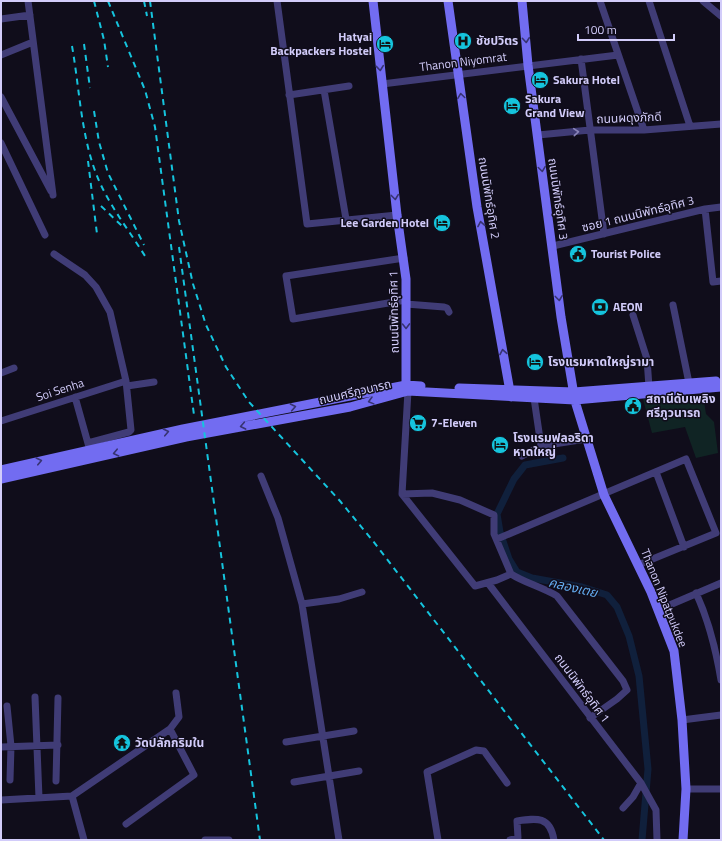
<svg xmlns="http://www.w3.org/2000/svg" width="722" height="841" viewBox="0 0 722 841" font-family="'Titillium Web','Noto Sans Thai',sans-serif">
<rect width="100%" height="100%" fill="#100d1b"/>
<path fill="#102424" d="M703,395L706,414L714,422L718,453L696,458L685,427L652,433L643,399Z"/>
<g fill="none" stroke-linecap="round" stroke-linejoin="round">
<path stroke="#10203c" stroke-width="7" d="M563,458L525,465L514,479L497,514L500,532L509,559L517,572L532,578L582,587L607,595L617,607L629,636L639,676L648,769L642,840"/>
<path stroke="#403c76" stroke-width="7" d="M28,1L53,195
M277,1L307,224L397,215
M600,1L644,130
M649,1L690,126
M703,1L721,16
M1,19L30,15
M1,55L33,42
M581,59L604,234
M382,84L618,55
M324,90L346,219
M289,95L349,86
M1,97L51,191
M538,135L590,130H644L721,124
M1,143L45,235
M705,209L713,282L721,281
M553,246L705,209L721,207
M54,254L85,275L96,287L110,312L126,381L131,430L129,432L88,443
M404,258L286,276L293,319L406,300
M406,304L444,307L447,308L449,312
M673,305L689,383
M633,315L647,359L649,387
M1,373L14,368
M127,386L154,382
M408,391L402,494L475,586L497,580L511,574
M75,397L89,447
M534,398L541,446
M1,421L126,381
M522,456L541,446L586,439
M656,472L684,547
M261,476L278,518L302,604L339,840
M402,494L432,493L460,500L494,515V534L511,574
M497,539L686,459L716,533L638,565
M511,574C525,583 542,587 557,596L623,681L627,690L617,699L590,718
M488,583L641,783L656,810L657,840
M696,593C709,621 716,650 721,680
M302,604L339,599L362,592
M658,610L721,583
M35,697L39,798
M7,706L11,746L10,780
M682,720L721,715
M286,742L354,731
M1,747L58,745
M56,781L58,698
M294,782L359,771
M686,789H721
M72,796L170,729L179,717L176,693
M1,800L72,796L84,840
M623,808L633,797L641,783
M126,824L194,775L170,729
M205,840H229
M438,840L427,772L476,750L484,751L507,783
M510,840L518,838L517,821C537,818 550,816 554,840"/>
<path stroke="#726cf1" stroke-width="9" d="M373,1L397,215L406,279V385L408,390
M448,1L477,207L511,397
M522,1L528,65L561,317L575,401L604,495L651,592L674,651L682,720L686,789L683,840
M459,388L574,392L716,381
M1,470L183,429L406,385L421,386
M1,479L186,437L350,407L408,391L575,400L721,387"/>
<path stroke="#15c4dd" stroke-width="2" stroke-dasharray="6 5" stroke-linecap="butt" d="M94,1L104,40L108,67
M108,1L145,90L155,127L194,415
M144,1L147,16
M150,1L179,221L193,284L206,325L226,367L249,402L340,501L373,541L604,840
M84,44L90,88
M72,46C80,91 81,141 100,183C112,209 130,232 145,256
M94,111L99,142L108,173L144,245
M88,161L97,234
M101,206L122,226
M179,247L260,840"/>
</g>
<defs><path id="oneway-chevron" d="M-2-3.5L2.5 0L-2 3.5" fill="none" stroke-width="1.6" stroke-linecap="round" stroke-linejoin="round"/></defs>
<g stroke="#373371">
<use href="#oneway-chevron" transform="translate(526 40) rotate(85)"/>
<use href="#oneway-chevron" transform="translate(380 68) rotate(84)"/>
<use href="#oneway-chevron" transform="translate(461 96) rotate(-98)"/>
<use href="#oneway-chevron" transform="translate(542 169) rotate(82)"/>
<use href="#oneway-chevron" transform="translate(395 197) rotate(83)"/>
<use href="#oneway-chevron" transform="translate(481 224) rotate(-100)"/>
<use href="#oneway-chevron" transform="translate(559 298) rotate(83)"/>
<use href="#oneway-chevron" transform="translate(406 326) rotate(89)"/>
<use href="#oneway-chevron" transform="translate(503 352) rotate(-100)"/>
<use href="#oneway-chevron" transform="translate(371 401) rotate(165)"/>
<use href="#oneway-chevron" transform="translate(293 407) rotate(-11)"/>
<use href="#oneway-chevron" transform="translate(243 426) rotate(169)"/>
<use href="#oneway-chevron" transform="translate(166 432) rotate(-12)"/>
<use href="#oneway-chevron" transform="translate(116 453) rotate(167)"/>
<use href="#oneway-chevron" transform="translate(39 461) rotate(-13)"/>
</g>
<use stroke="#8984b8" href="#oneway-chevron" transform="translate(576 132) rotate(-5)"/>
<defs>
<symbol id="hospital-disc" viewBox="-11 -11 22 22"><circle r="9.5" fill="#15c4dd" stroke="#100d1b"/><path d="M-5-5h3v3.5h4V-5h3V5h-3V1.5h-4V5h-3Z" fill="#111"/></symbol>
<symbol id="hotel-disc" viewBox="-11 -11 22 22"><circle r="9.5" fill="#15c4dd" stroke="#100d1b"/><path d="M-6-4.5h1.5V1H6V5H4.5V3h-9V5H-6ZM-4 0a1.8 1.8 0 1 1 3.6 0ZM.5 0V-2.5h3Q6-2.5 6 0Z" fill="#111"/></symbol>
<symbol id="civic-disc" viewBox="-11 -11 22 22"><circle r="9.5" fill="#15c4dd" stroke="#100d1b"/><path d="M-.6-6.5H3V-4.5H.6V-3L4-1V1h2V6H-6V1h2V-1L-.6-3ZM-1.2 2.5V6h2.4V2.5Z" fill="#111"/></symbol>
<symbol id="bank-disc" viewBox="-11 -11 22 22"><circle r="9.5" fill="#15c4dd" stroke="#100d1b"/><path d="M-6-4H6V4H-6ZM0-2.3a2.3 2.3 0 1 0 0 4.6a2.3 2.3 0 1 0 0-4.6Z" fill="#111"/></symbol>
<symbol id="supermarket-disc" viewBox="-11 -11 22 22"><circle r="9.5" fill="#15c4dd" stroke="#100d1b"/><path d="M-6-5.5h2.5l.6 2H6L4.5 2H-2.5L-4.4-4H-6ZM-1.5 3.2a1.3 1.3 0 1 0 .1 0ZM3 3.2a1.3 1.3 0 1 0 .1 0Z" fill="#111"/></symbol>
<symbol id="temple-disc" viewBox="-11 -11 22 22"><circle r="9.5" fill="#15c4dd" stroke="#100d1b"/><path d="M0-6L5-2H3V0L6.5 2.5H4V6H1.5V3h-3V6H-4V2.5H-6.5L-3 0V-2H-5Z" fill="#111"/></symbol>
</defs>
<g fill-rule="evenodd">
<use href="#hospital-disc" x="453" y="31" width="20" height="20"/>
<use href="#hotel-disc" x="375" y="34" width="20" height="20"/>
<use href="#hotel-disc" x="530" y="70" width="20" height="20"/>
<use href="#hotel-disc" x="502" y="96" width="20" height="20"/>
<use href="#hotel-disc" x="432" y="213" width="20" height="20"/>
<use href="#civic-disc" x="568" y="244" width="20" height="20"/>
<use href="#bank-disc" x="590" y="297" width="20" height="20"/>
<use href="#hotel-disc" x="525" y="352" width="20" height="20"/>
<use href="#civic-disc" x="623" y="396" width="20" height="20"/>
<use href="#supermarket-disc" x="408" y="413" width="20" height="20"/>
<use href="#hotel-disc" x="490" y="435" width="20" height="20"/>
<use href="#temple-disc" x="112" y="733" width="20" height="20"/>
</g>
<g text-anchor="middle" stroke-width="3" stroke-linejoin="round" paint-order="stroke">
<g font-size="12" font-weight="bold" fill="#d2ccfa" stroke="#100d1b" text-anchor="start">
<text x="372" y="41" text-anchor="end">Hatyai<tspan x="372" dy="14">Backpackers Hostel</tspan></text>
<text x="476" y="45">ชัชปวิตร</text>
<text x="553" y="84">Sakura Hotel</text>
<text x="525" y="103">Sakura<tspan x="525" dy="14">Grand View</tspan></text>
<text x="429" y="227" text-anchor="end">Lee Garden Hotel</text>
<text x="591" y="258">Tourist Police</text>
<text x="613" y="311">AEON</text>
<text x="548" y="366">โรงแรมหาดใหญ่รามา</text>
<text x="646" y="403">สถานีดับเพลิง<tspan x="646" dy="14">ศรีภูวนารถ</tspan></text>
<text x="431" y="427">7-Eleven</text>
<text x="513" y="442">โรงแรมฟลอริดา<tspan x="513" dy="14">หาดใหญ่</tspan></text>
<text x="135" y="747">วัดปลักกริมใน</text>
</g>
<g font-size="12" fill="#d2ccfa" stroke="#100d1b">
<text transform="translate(463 62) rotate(-7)" y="4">Thanon Niyomrat</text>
<text transform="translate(629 118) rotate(-2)" y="4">ถนนผดุงภักดี</text>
<text transform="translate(489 198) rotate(81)" y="4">ถนนนิพัทธ์อุทิศ 2</text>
<text transform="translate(558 199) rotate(82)" y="4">ถนนนิพัทธ์อุทิศ 3</text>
<text transform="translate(638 214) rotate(-14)" y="4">ซอย 1 ถนนนิพัทธ์อุทิศ 3</text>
<text transform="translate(394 312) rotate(-91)" y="4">ถนนนิพัทธ์อุทิศ 1</text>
<text transform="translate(60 390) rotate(-18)" y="4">Soi Senha</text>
<text transform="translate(355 392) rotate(-13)" y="4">ถนนศรีภูวนารถ</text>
<text transform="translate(664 598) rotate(68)" y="4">Thanon Nipatpukdee</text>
<text transform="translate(582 688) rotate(53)" y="4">ถนนนิพัทธ์อุทิศ 1</text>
</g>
<g font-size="13" font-style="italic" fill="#64acf0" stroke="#100d1b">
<text transform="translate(573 587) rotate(13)" y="5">คลองเตย</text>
</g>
</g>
<rect width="722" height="841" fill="none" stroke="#d2ccfa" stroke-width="4"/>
<path d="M578 34v6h96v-6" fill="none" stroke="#d2ccfa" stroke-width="2"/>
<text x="584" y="34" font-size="12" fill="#d2ccfa" stroke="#100d1b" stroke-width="3" paint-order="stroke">100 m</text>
</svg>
